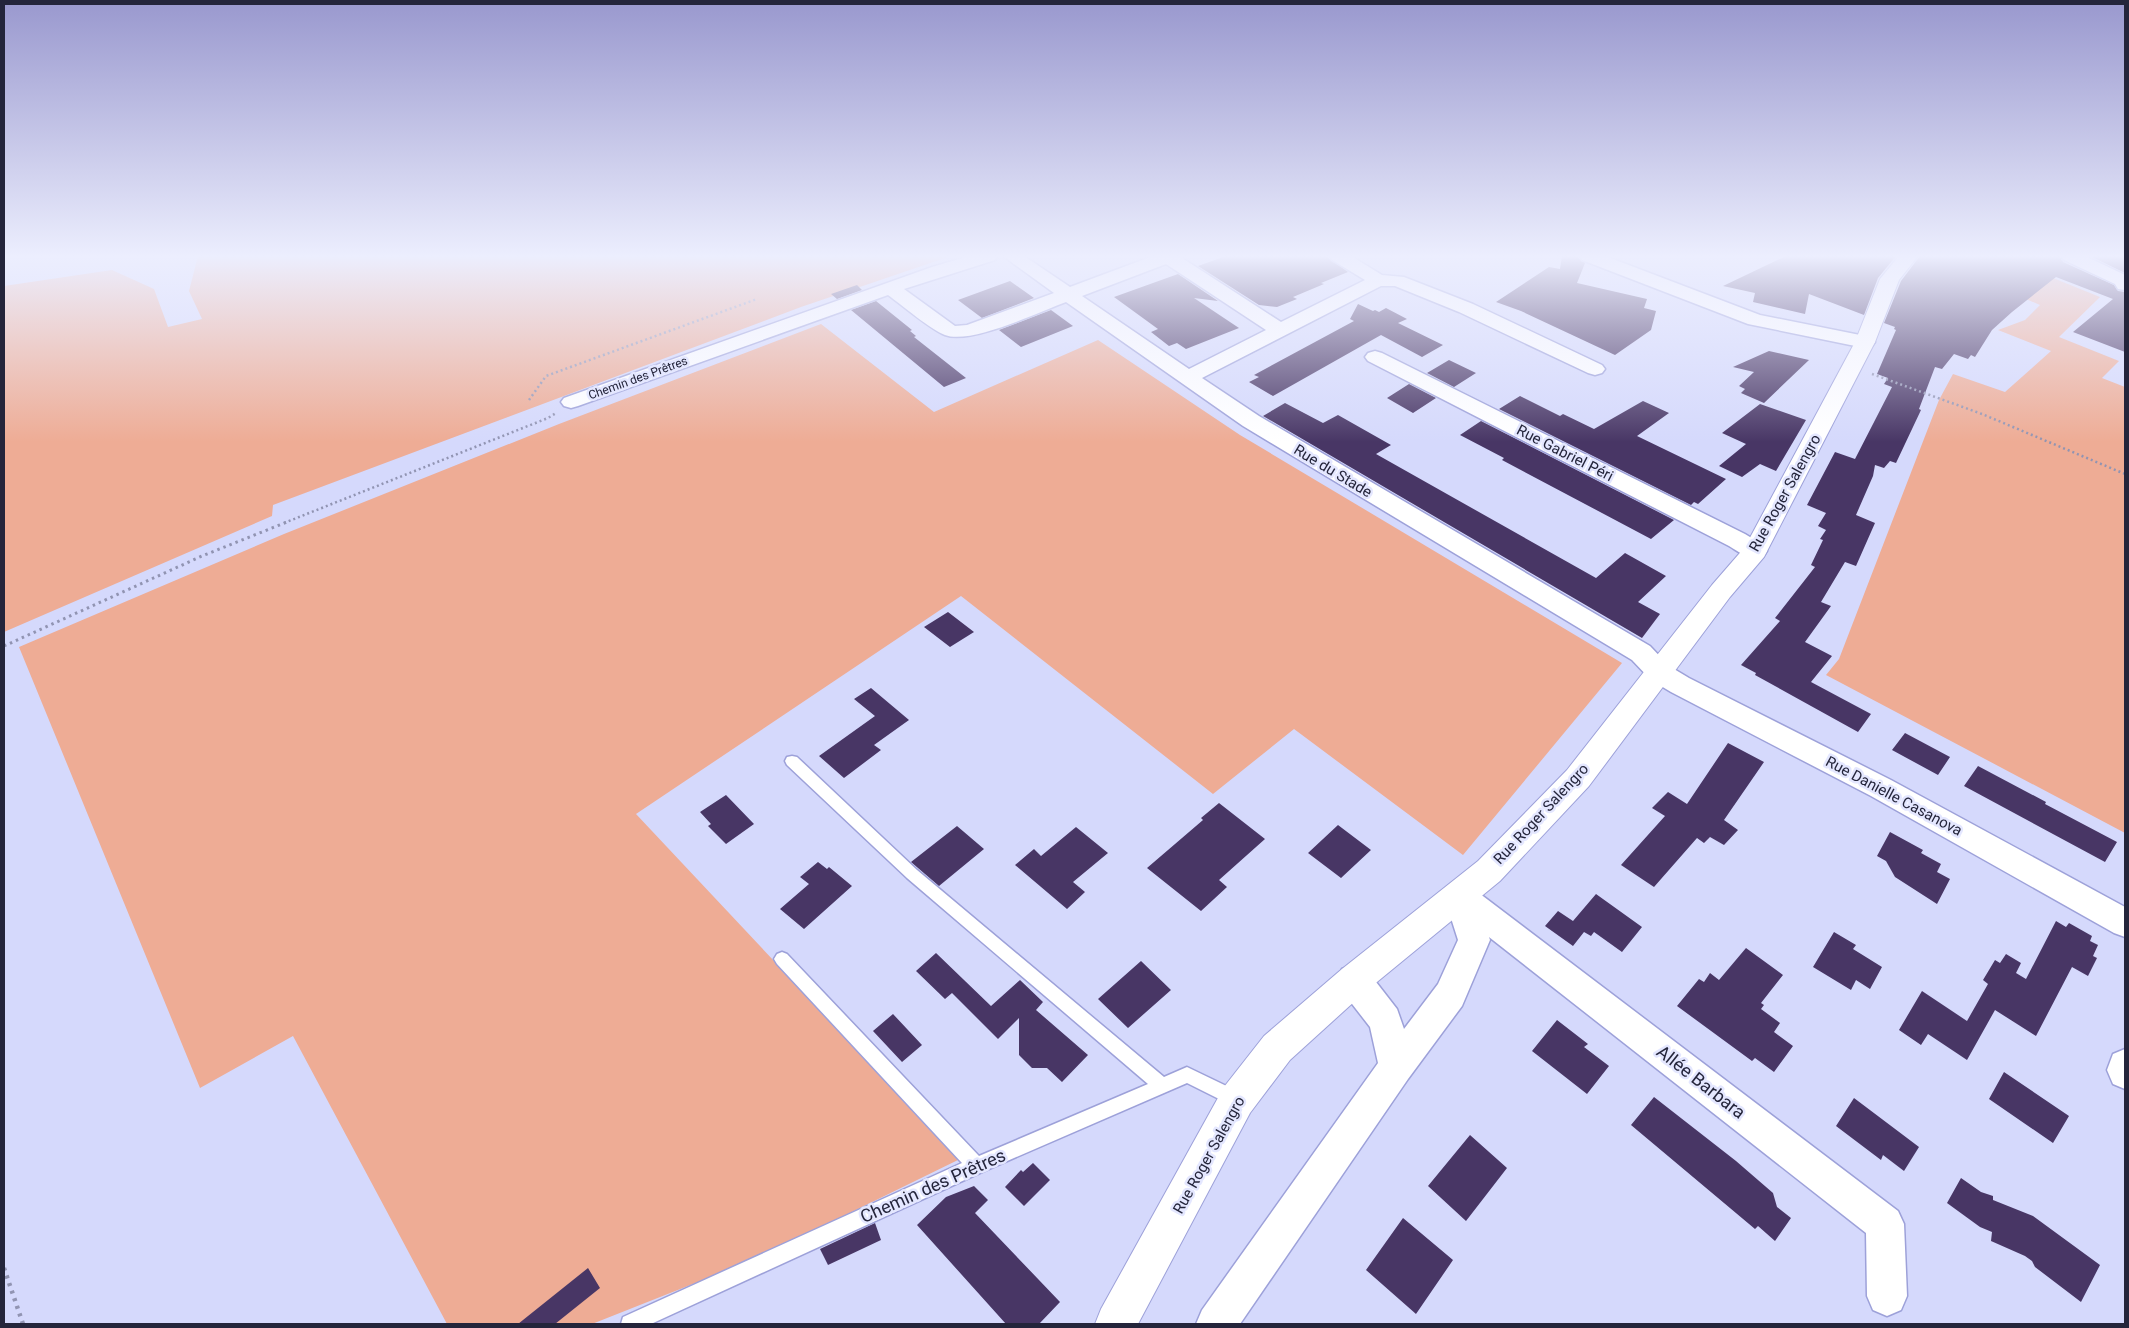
<svg xmlns="http://www.w3.org/2000/svg" width="2129" height="1328" viewBox="0 0 2129 1328" font-family="Roboto,sans-serif">
<rect width="100%" height="100%" fill="#d5d9fc"/>
<path fill="#eeac95" d="M198,256H951L801,307L273,505L272,516L4,632V286L112,270L154,289L168,327L202,319L189,291Z
M2048,276L2100,297L2059,337L2119,361L2102,378L2125,387V833L1826,675L1839,659L1939,400L1953,374L2005,392L2051,351L1998,330L2025,320L2040,305L2019,296Z
M821,324L934,412L1098,340L1240,435L1622,663L1463,855L1294,729L1213,794L961,596L636,814L960,1159L756,1259L592,1324H447L293,1036L200,1088L19,647L284,534L559,424Z"/>
<path fill="#483665" d="M1226,256H1326L1348,272L1321,283L1324,284L1293,297L1297,299L1277,307L1259,305L1198,266Z
M1562,256H1577L1585,263L1577,283L1647,299L1644,308L1656,311L1651,330L1615,355L1521,311L1496,302L1549,267L1560,269Z
M1786,256H1896L1878,278L1864,315L1809,294L1805,314L1753,302L1755,293L1723,286Z
M1920,256H2059L2063,262L2114,285L2118,291L2125,292V352L2073,332L2113,299L2056,277L2012,312L1992,330L1975,357L1971,355L1968,359L1954,354L1942,369L1935,367L1919,409L1921,410L1896,463L1890,461L1884,468L1875,465L1873,476L1856,515L1875,523L1856,566L1845,562L1821,602L1831,606L1805,642L1832,656L1811,682L1871,714L1858,732L1755,675L1756,673L1741,665L1780,621L1775,618L1815,567L1811,565L1823,540L1820,539L1826,530L1818,526L1826,513L1807,505L1835,452L1855,459L1892,387L1884,384L1888,378L1877,374L1896,330L1894,329L1895,327L1884,323L1901,281Z
M2090,256H2125V273Z
M1178,274L1218,301L1194,298L1239,328L1186,349L1177,343L1169,346L1151,332L1158,329L1114,297Z
M1010,281L1034,298L982,318L958,300Z
M857,285L862,290L837,299L831,294Z
M876,301L912,330L910,331L916,336L914,337L966,378L944,387L851,310Z
M1358,304L1373,311L1375,310L1379,312L1386,308L1407,319L1398,323L1443,345L1422,357L1381,335L1273,396L1249,382L1259,377L1254,375L1354,321L1350,319Z
M1051,310L1073,326L1021,347L999,330Z
M1769,351L1809,360L1764,403L1741,393L1745,389L1739,386L1754,372L1733,367Z
M1449,360L1476,373L1454,387L1427,373Z
M1409,384L1436,398L1413,413L1387,398Z
M1520,396L1560,416L1563,414L1594,429L1643,401L1669,413L1637,436L1726,479L1698,504L1694,502L1691,505L1499,409Z
M1285,403L1323,423L1338,415L1391,445L1376,454L1596,578L1625,553L1666,576L1638,602L1660,614L1642,638L1263,416Z
M1760,404L1806,420L1776,471L1760,464L1742,477L1719,466L1746,444L1722,433Z
M1481,421L1674,520L1651,539L1502,460L1504,458L1460,435Z
M948,612L974,632L950,647L924,627Z
M871,688L909,720L874,745L881,750L844,778L819,756L875,716L854,699Z
M1905,733L1950,757L1938,775L1892,750Z
M1728,743L1764,762L1724,820L1738,830L1724,845L1710,837L1704,843L1697,838L1654,887L1621,865L1665,816L1652,808L1668,792L1687,804Z
M1978,766L2046,802L2045,804L2117,842L2105,862L1964,786Z
M726,795L754,824L726,844L708,826L711,824L700,812Z
M1219,803L1265,839L1219,880L1227,887L1201,911L1147,868L1203,820L1201,818Z
M1338,825L1371,850L1341,878L1308,853Z
M957,826L984,849L939,886L911,862Z
M1076,827L1108,853L1073,882L1085,892L1067,909L1015,865L1034,849L1041,856Z
M1890,832L1923,850L1921,853L1941,864L1937,872L1950,879L1937,904L1895,877L1886,861L1877,856Z
M818,862L827,869L829,867L852,886L804,929L780,909L809,884L800,877Z
M1596,894L1642,927L1622,952L1594,932L1591,936L1584,932L1573,946L1545,926L1558,911L1573,921Z
M2056,921L2066,927L2069,923L2092,936L2090,941L2098,945L2093,956L2097,958L2088,976L2072,967L2036,1036L1995,1010L1967,1060L1928,1034L1921,1045L1899,1030L1922,991L1967,1021L1988,984L1983,980L1995,960L2000,963L2006,954L2021,963L2016,973L2026,979Z
M1834,932L1856,945L1853,949L1882,967L1870,989L1856,980L1851,990L1813,967Z
M1746,948L1783,975L1761,1003L1764,1005L1761,1009L1780,1023L1774,1032L1793,1046L1774,1072L1755,1058L1752,1061L1677,1006L1699,979L1704,982L1710,973L1719,980Z
M936,953L991,1006L1020,980L1043,1002L1036,1010L1088,1055L1062,1082L1047,1068H1032L1019,1055V1018L998,1039L952,993L945,999L916,971Z
M1141,961L1171,990L1128,1028L1098,999Z
M893,1014L922,1045L902,1062L873,1031Z
M1557,1020L1588,1044L1584,1047L1609,1066L1587,1094L1532,1051Z
M2004,1072L2069,1116L2053,1143L1989,1099Z
M1654,1097L1736,1161L1773,1193L1777,1207L1791,1218L1775,1241L1758,1226L1755,1229L1631,1125Z
M1854,1098L1919,1147L1904,1171L1883,1155L1881,1160L1836,1126Z
M1470,1135L1507,1168L1466,1221L1428,1186Z
M1033,1163L1050,1180L1024,1206L1005,1187L1021,1170L1023,1172Z
M1961,1178L1981,1192L1993,1196V1200L2033,1216L2100,1265L2081,1302L2035,1267L2032,1261L2025,1256L1991,1241L1992,1232L1980,1227L1947,1203Z
M974,1186L988,1200L975,1213L1060,1302L1039,1324H1006L917,1225L946,1197Z
M1403,1218L1453,1260L1416,1314L1366,1270Z
M875,1223L881,1240L828,1265L820,1249Z
M588,1268L600,1288L555,1324H518Z"/>
<g fill="none" stroke-linecap="round" stroke-linejoin="round">
<defs>
<path id="lane" d="M792,756L797,757L917,870L1164,1077L1187,1067L1241,1093L1243,1099L1241,1105L1235,1107L1187,1083L982,1172L651,1324H621L623,1317L962,1163L777,964L774,959L777,954L782,952L787,954L979,1156L1148,1084L907,878L787,765L785,761L787,757Z"/>
<path id="street" d="M969,256H998L995,260L904,289L955,326L967,325L1054,293L1003,256H1024L1070,287L1153,256H1179L1281,322L1365,280L1332,260L1329,256H1351L1382,275L1404,277L1473,304L1602,365L1605,369L1602,373L1595,375L1588,373L1459,312L1395,286H1381L1202,378L1259,416L1650,646L1669,666L1689,678L1891,780L2125,907V937L2114,933L1871,796L1671,692L1651,680L1632,660L1243,426L1066,302C1039,312 970,345 945,335C931,330 902,305 888,295L578,406L571,408L564,406L561,402L564,398L932,267ZM1166,264L1266,330L1189,369L1082,296Z
M1579,256H1605L1760,315L1865,336L1872,338L1875,342L1872,346L1865,348L1748,324L1582,260Z
M2061,256H2085L2125,275V290L2118,289L2115,284L2064,260Z
M1375,351L1382,353L1745,534L1763,545L1767,551L1763,557C1749,561 1741,553 1729,546L1368,361L1365,357L1368,353Z
M1460,883L1471,887L1898,1211L1904,1224L1907,1296L1901,1310L1887,1316L1873,1310L1867,1296L1866,1233L1489,937L1490,940L1462,1006L1408,1079L1240,1324H1196L1202,1310L1378,1063L1370,1027L1342,991L1338,980L1342,969L1354,965L1366,969L1397,1009L1404,1029L1438,984L1458,940L1444,896L1449,887Z
M2125,1049V1089L2113,1084L2107,1070L2113,1054Z"/>
<path id="secondary" d="M1899,256H1918L1899,280L1875,342L1764,557L1730,597L1589,786L1500,881L1366,991L1290,1060L1250,1113L1138,1324H1095L1101,1309L1224,1087L1264,1036L1342,969L1478,861L1567,770L1712,585L1745,547L1855,342L1880,279Z"/>
</defs>
<use href="#lane" stroke="#9da1d9" stroke-width="3"/>
<use href="#street" stroke="#9da1d9" stroke-width="3"/>
<use href="#secondary" stroke="#9da1d9" stroke-width="2"/>
<path stroke="#9194b2" stroke-width="2.5" stroke-dasharray="2 3" stroke-linecap="butt" d="M1872,374L1982,414L2125,474
M529,400L546,376L757,299
M284,523L548,418L556,413"/>
<path stroke="#9194b2" stroke-width="3" stroke-dasharray="2.5 4" stroke-linecap="butt" d="M4,646L202,556L287,522"/>
<path stroke="#9194b2" stroke-width="4.5" stroke-dasharray="3 5" stroke-linecap="butt" d="M4,1268L23,1324"/>
<use href="#lane" fill="#fff" fill-rule="evenodd"/>
<use href="#street" fill="#fff" fill-rule="evenodd"/>
<use href="#secondary" fill="#fff" fill-rule="evenodd"/>
</g>
<linearGradient id="sky" x2="0" y2="1"><stop stop-color="#9998ce"/><stop offset="0.58" stop-color="#eceefe"/><stop offset="1" stop-color="#eceefe" stop-opacity="0"/></linearGradient>
<rect width="2129" height="442" fill="url(#sky)"/>
<g text-anchor="middle" stroke-width="5" stroke-linejoin="round" paint-order="stroke">
<g font-size="12" fill="#24253b" stroke="#e4e7ff">
<text transform="translate(638 378) rotate(-20)" y="4">Chemin des Prêtres</text>
</g>
<g font-size="15" fill="#24253b" stroke="#e4e7ff">
<text transform="translate(1565 453) rotate(27)" y="5">Rue Gabriel Péri</text>
<text transform="translate(1333 471) rotate(31)" y="5">Rue du Stade</text>
<text transform="translate(1785 493) rotate(-61)" y="5">Rue Roger Salengro</text>
<text transform="translate(1894 796) rotate(28)" y="5">Rue Danielle Casanova</text>
<text transform="translate(1541 814) rotate(-47)" y="5">Rue Roger Salengro</text>
<text transform="translate(1209 1155) rotate(-61)" y="5">Rue Roger Salengro</text>
</g>
<g font-size="18" fill="#24253b" stroke="#e4e7ff">
<text transform="translate(1701 1082) rotate(38)" y="6">Allée Barbara</text>
<text transform="translate(933 1186) rotate(-24)" y="6">Chemin des Prêtres</text>
</g>
</g>
<rect width="2129" height="1328" fill="none" stroke="#24253b" stroke-width="10"/>
</svg>
